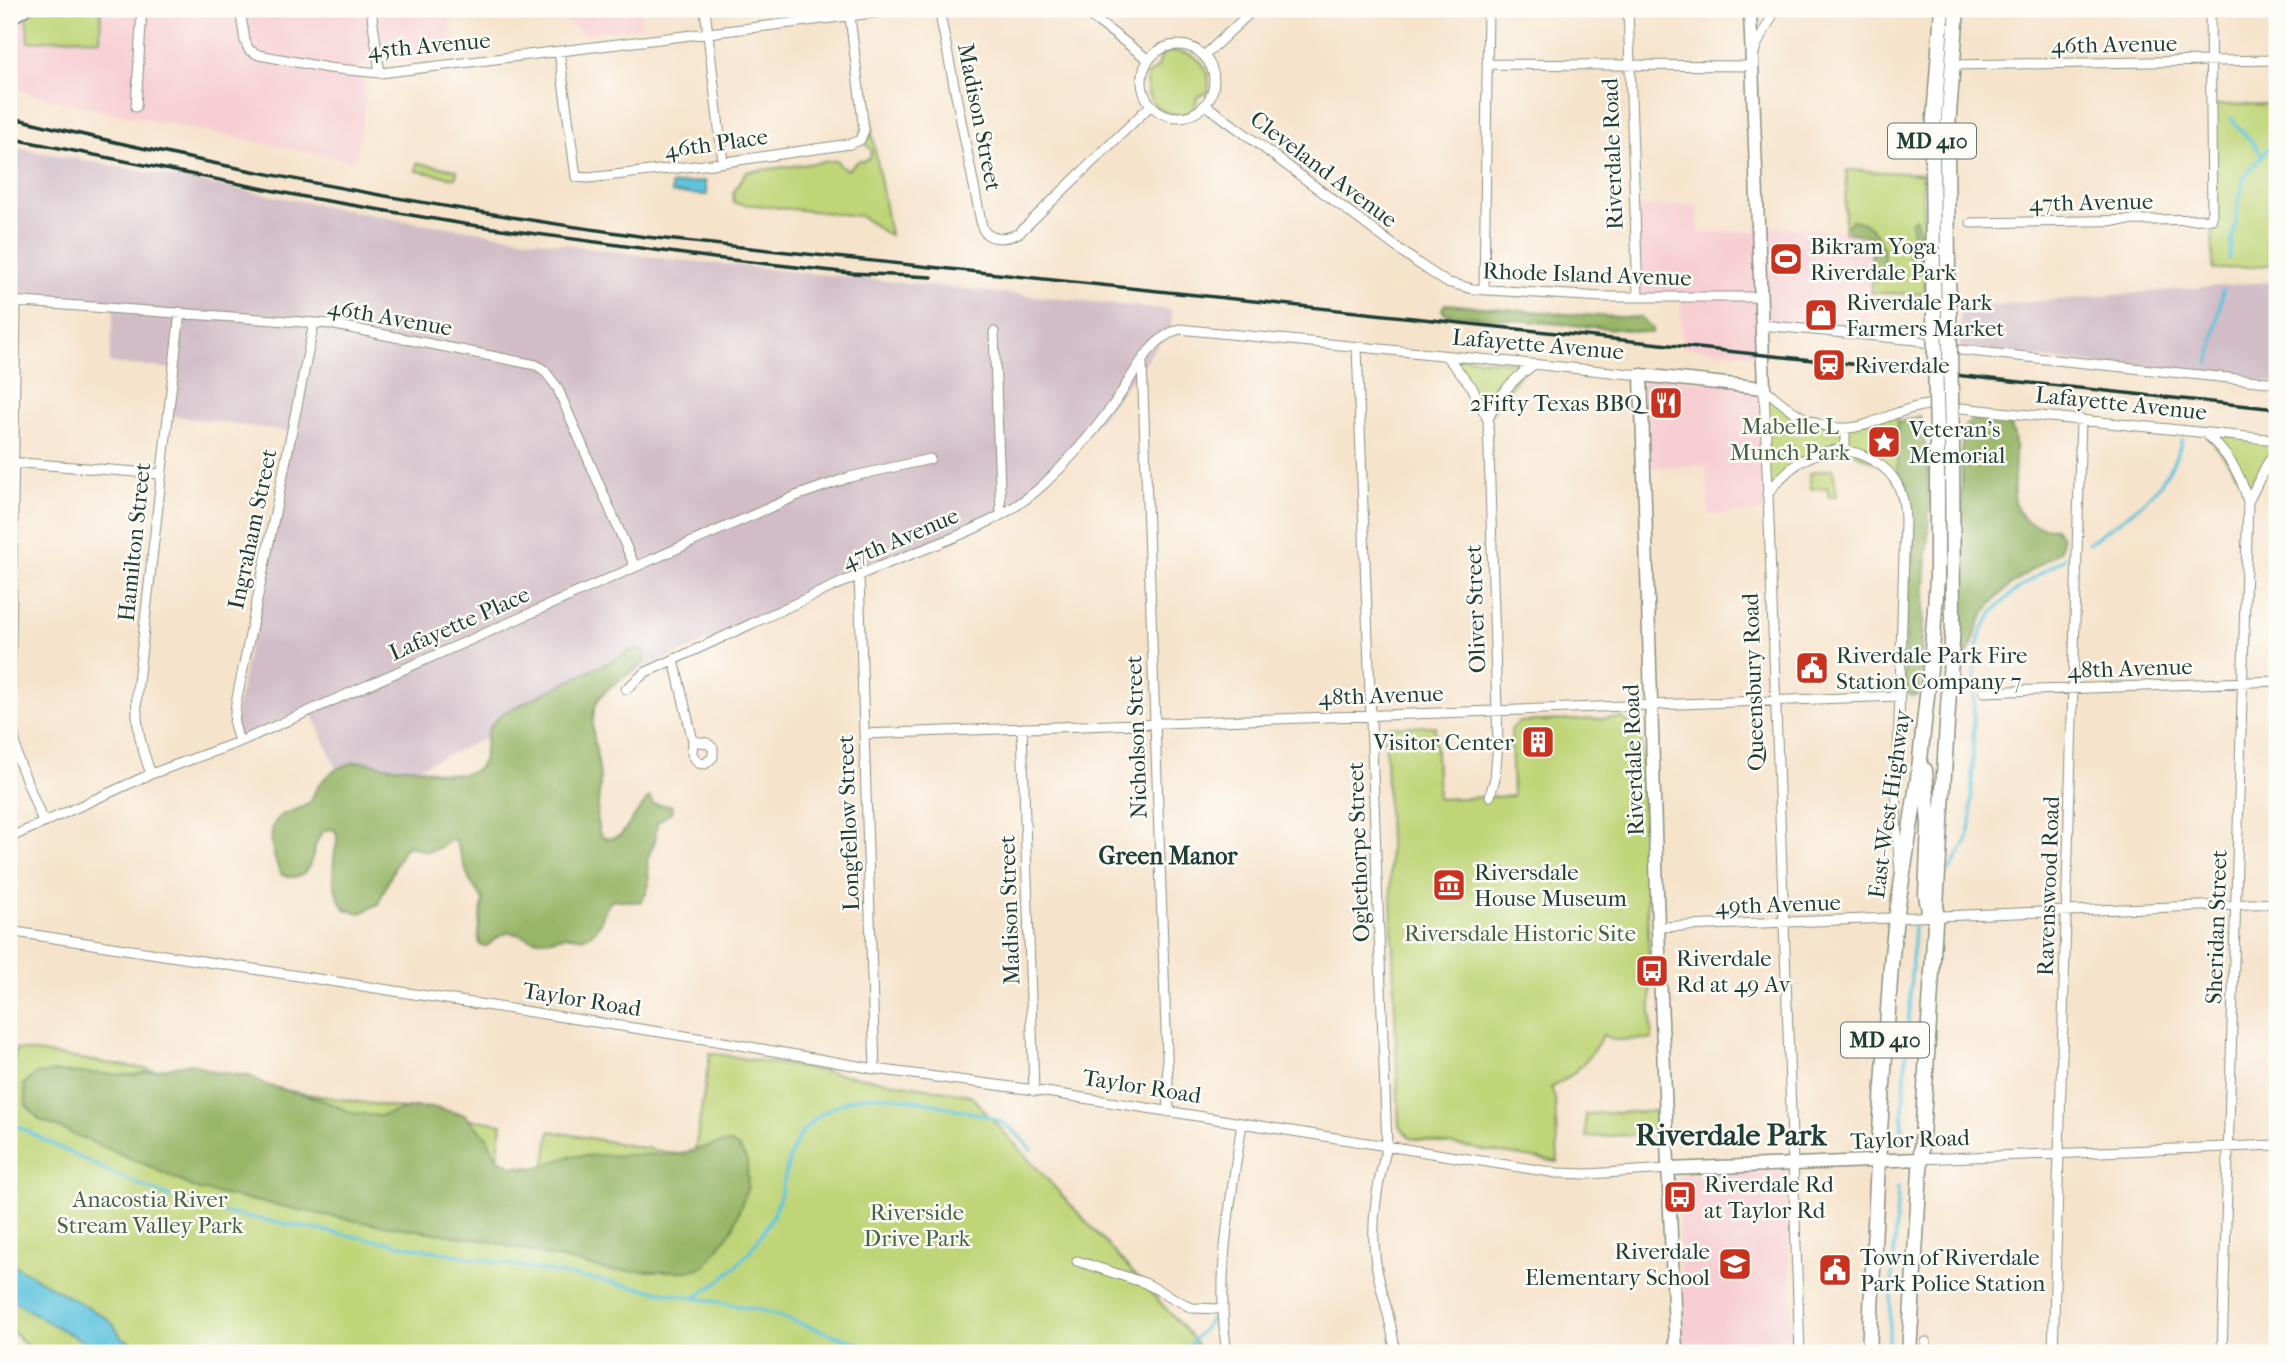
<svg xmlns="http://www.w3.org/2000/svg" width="2286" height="1362" viewBox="0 0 2286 1362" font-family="'IM FELL French Canon',serif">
<rect width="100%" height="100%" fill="#fdfcf7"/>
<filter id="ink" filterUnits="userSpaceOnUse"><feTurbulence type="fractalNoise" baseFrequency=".0143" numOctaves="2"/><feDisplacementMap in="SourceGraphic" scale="14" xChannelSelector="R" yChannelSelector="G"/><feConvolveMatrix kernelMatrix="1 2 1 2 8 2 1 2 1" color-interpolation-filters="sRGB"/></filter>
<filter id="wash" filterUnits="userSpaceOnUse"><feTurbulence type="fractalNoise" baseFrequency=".00686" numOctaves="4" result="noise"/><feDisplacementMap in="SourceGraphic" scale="28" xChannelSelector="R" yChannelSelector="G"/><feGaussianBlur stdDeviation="1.57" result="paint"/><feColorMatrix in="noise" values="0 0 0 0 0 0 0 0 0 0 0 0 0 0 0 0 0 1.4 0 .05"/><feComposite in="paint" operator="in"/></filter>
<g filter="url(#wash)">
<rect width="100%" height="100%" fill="#f6e3cb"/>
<path fill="#f7cfd3" d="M9,9H449L455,57L360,64L366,102L355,162L58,101L9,87Z
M566,9H641V27L583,34L567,22Z
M1697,204L1699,232L1757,231L1758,226L1872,233L1870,336L1762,325L1763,355L1682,347L1680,297H1638L1635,207Z
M1641,375L1764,388L1768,512L1709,515L1706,465L1644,468Z
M1786,1171L1793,1353H1683L1677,1175Z"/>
<path fill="#d2bdc7" d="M9,146L394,219L659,258L1171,310L1172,332L1165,336L1070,457L1018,505L349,798L310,708L238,740L234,724L291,432L168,415L173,369L109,363L114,308L16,302V380L9,379Z
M2277,281V383L1960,350V308Z"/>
<path fill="#c0d578" stroke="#708956" stroke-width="2" d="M38,9H101L100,40L70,38L29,42L26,17Z
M1171,51C1196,51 1213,66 1208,92L1197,97L1194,111C1166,122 1142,104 1147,74C1156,71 1161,66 1160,56Z
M2277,104V264L2213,270L2211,105Z
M872,132L890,235C878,231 871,220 859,216L734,203L733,193L746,172L837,160L840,166L848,170L859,160L863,161L870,158L872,150L866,145Z
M417,163L457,170L456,178L416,171Z
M1847,170L1922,174L1925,294L1871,293L1872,234L1844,232Z
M1446,356L1533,364L1519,375L1488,419Z
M1764,388L1788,410L1836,428L1897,413V482L1884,466L1845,449L1804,460L1768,494Z
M2206,433L2277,440V449L2248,502L2244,483Z
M1833,469L1837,496L1829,497L1827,487L1811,489L1809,473Z
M1622,718L1641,735L1652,1039L1615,1040L1603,1035C1590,1057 1575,1077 1551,1087L1555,1099L1558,1162L1410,1138L1399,1125L1385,727L1435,726L1438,799L1513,796L1511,730L1519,722Z
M16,1049L502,1124L486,1230L533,1237L550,1131L694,1157L710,1053L970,1095L1189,1334L1203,1353H33L9,1327V1096Z
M1655,1111V1134L1586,1137L1585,1114Z"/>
<path fill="#98b668" stroke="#5c7a4e" stroke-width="2" d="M1915,218C1921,231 1922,252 1918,266L1914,267L1909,260L1913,233L1911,223Z
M1852,220C1880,223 1889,254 1881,278L1878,281L1874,280L1872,275V240L1869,236C1859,235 1853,235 1847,227Z
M1445,304L1579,315L1641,318L1653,329L1652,333L1618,329L1455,315L1444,313L1442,309Z
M1920,416L1928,463L1929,516L1919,691L1917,695L1911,696L1907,692L1904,684L1910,504L1907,485L1897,470V423Z
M1973,419L2010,424C2028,460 1987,528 2055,528L2062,537L2060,551C2032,570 2001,587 1983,616C1975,628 1974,647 1966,657L1961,654L1962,434L1966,425Z
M635,649L644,651L646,661C631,675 602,686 595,707C588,730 600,758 600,782C600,794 593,825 601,835C606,841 615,838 621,835L649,797L653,804L672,806L671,812L657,823L655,841L647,860L649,884L646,894L641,901L635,902L613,899C602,908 603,926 590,935C583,940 576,936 569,936C560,936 551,940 542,940C514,940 515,920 487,946L480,945L478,933L483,900L470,881L455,840C443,840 439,852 427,851C421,850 415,847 409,846L403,849L378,904L361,913L347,910C332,895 332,871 335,851C337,843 339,839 335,830C304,822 325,889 282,875C273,860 264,827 281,816C290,810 302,810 310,802C313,798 314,792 317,788C326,774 341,765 357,762C370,760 380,767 393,767C399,768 404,766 409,767C430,769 458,781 477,769C488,762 483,740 489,729C492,723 498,718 503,713Z
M191,1063L214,1072L250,1076L266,1085L320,1099L352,1113L380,1116L413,1107L436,1108L465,1115L487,1137L496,1157L512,1166L535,1168L571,1156L681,1154L716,1144L731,1143L739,1148L747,1161L748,1186L733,1228L705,1266L689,1271H611L483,1240L356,1221L199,1190L151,1167L40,1120L26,1105L24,1084L36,1074L56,1072L133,1075Z"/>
<path fill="#5fc4dd" stroke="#3f8088" stroke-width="2" d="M705,181L707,195L672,193L671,185Z
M9,1263L105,1317L113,1324L122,1338L157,1353H105L51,1324L9,1298Z"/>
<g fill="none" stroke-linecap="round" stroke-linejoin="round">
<path stroke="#5fc4dd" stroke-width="3.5" d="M2231,118L2263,155
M2229,259L2243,180L2249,171L2277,138
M2209,364L2223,290
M2088,543C2132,512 2165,495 2182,440
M1949,871L1967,841L1971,825L1975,673C1976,658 1976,642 1983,629C1998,596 2037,577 2066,557
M9,1122C77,1156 147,1194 220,1212L761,1310L887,1353
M1901,1143L1914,928
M696,1297C731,1275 751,1255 772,1217C783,1196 784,1173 792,1151C804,1117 847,1094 882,1096C917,1098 953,1109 987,1116C1006,1122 1018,1134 1031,1149
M1183,1353L1211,1319
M1888,1353L1898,1187"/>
</g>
</g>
<g filter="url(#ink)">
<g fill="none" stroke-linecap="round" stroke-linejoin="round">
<defs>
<path id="street" d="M240,9L245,41L249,50L259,55L328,68L380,73L906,9
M371,9L380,73
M705,9L723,162
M939,9L982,227C988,242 1007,239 1019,233L1151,105
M1081,9L1149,60
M1628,9L1638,297
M1142 81a36 36 0 1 1 72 0a36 36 0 1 1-72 0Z
M559,51L576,177L588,178L712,164L850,144L860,140L864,130L850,17
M1204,56L1254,9
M1487,64L1751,66L1756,46L1776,9
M1951,65L2277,60
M1206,105L1419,264L1446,282L1473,289L1602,297H1761
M136,107L142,9
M1971,223L2212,219L2210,9
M1484,290L1488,9
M9,301L330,324L536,365L544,370L557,387L635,567
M16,302L10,712L18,759L43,822
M1762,325L1916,340L1926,343
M994,332L1001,514
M1357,347L1387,1146C1377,1186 1369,1227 1377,1269C1382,1297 1393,1324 1395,1353
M1960,350L2277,383
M1446,356L1472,387L1488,420
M1142,362L1169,1112
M1764,388L1800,1353
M1764,388C1793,414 1824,437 1865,425C1886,418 1905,408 1927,405
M1961,408L2277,440
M2205,433C2227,453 2241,473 2248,502L2222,1353
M1845,449V428
M10,462L161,474
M1767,495C1793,458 1832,436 1874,461C1897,474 1905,494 1905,520L1896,822L1900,871
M2248,502L2267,464L2277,450
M859,575L875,1069
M674,660L693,741L707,743L713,748V757L705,764L698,763L692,754L693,741
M626,689L646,672C719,640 791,604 864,573C924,547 996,529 1044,484C1069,461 1091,435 1111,408C1131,382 1146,340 1179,329L1641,375
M1984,692L2277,681
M1022,728L1034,1091
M864,734L1899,696
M239,742L234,724L236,703L314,323
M151,774C140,744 135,724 137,691L180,312
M1490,796L1495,778L1498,743L1488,420C1497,396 1513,379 1533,365
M9,838L151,774L239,742L796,496L850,477L930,459
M9,923L10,919
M1658,927L2277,903
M9,931L717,1041L875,1069L1027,1089L1557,1173L1588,1174L1669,1169
M1920,1159L2277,1145
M1077,1261L1145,1283L1192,1308L1222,1309
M1926,1342V1353
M1227,1353C1215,1276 1231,1200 1242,1123
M2053,1353L2081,419"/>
<path id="secondary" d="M1669,1169L1920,1159
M1676,1353L1658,927L1641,375L1764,388L1750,9"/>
<path id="primary" d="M9,17L23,9
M1948,273L1947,140L1957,9
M1933,274L1932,145L1942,9
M1925,770L1929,825L1926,895L1929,911L1937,917
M1869,1353L1878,1161L1891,965L1896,918L1918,778L1932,650L1937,579V435
M1909,1353L1953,625L1952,436"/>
</defs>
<use href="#street" stroke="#8a9080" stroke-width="11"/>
<use href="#secondary" stroke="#8a9080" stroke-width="15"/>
<use href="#primary" stroke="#8a9080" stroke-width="17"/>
<use href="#street" stroke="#fff" stroke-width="9"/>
<use href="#secondary" stroke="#fff" stroke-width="12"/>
<use href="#primary" stroke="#fff" stroke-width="14"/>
<path stroke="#1f3d34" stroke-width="3.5" d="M9,117C219,169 431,207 646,237L2277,409
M9,138L310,198L464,224L714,258L851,273L932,277"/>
<defs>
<path id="primary-bridge" d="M1948,273L1952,436
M1933,274L1937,435"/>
</defs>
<use href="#primary-bridge" stroke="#8a9080" stroke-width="17" stroke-linecap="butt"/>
<use href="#primary-bridge" stroke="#fff" stroke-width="14"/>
</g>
</g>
<defs>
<symbol id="stadium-square" viewBox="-11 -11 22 22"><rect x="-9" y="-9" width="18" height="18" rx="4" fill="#c8321e" stroke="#fdfcf7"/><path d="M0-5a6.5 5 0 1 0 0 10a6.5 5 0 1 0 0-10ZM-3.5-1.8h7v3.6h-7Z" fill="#fff"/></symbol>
<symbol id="shop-square" viewBox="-11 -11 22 22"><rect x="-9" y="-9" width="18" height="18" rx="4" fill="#c8321e" stroke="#fdfcf7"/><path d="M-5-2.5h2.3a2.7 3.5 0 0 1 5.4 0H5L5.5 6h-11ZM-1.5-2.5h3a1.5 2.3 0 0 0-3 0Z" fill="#fff"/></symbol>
<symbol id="station-square" viewBox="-11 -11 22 22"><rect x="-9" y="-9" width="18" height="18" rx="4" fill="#c8321e" stroke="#fdfcf7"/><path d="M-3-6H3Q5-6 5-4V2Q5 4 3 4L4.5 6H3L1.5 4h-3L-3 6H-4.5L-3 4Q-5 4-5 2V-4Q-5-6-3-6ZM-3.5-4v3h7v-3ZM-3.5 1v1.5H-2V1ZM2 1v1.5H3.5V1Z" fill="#fff"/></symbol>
<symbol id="restaurant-square" viewBox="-11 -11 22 22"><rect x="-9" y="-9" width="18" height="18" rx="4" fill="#c8321e" stroke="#fdfcf7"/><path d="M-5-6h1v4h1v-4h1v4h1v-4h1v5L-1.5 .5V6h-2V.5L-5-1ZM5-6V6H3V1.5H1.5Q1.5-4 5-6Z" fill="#fff"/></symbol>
<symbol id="sight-square" viewBox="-11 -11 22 22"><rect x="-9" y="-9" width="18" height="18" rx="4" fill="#c8321e" stroke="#fdfcf7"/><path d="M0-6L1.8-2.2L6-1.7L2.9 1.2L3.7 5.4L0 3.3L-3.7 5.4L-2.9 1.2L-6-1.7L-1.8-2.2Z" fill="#fff"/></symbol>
<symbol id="civic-square" viewBox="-11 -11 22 22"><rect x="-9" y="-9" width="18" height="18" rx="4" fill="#c8321e" stroke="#fdfcf7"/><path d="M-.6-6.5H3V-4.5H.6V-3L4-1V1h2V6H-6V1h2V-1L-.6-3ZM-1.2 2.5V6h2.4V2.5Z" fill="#fff"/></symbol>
<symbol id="building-square" viewBox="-11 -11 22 22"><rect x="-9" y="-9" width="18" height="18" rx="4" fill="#c8321e" stroke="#fdfcf7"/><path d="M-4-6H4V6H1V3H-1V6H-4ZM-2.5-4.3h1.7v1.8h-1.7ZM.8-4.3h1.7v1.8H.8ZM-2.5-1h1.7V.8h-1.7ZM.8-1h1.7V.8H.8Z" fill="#fff"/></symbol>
<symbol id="museum-square" viewBox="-11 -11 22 22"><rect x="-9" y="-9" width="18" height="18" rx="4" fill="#c8321e" stroke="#fdfcf7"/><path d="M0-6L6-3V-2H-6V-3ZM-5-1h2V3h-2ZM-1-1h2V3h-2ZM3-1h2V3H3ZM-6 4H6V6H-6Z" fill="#fff"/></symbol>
<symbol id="bus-square" viewBox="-11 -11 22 22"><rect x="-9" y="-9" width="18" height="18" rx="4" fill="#c8321e" stroke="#fdfcf7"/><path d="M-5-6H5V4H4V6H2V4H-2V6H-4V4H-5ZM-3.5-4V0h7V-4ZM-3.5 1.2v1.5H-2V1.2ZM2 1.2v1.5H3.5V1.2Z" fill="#fff"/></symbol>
<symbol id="school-square" viewBox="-11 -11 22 22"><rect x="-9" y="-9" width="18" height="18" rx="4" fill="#c8321e" stroke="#fdfcf7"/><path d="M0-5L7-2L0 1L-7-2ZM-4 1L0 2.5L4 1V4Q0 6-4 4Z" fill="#fff"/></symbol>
</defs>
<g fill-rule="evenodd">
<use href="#stadium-square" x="1767" y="240" width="38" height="38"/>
<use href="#shop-square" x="1802" y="296" width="38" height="38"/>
<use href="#station-square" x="1810" y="346" width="38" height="38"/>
<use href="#restaurant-square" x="1647" y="384" width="38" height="38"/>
<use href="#sight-square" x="1865" y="423" width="38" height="38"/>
<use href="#civic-square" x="1793" y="649" width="38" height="38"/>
<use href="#building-square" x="1519" y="723" width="38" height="38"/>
<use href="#museum-square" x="1430" y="866" width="38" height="38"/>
<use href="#bus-square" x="1633" y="952" width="38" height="38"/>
<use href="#bus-square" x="1661" y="1178" width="38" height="38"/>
<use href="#school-square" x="1716" y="1245" width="38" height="38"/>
<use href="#civic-square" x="1816" y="1251" width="38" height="38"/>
</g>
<g text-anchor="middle" stroke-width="5" stroke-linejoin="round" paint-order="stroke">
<g fill="#fdfcf7" stroke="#62766e" stroke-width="2">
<rect x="1888" y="123.5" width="88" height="35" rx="5"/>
<rect x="1841" y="1022.5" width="88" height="35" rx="5"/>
</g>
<g font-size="21" font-weight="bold" fill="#1f3d34">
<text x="1932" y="148">MD 410</text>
<text x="1885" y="1047">MD 410</text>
</g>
<g font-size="23" fill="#1f3d34" stroke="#fdfcf7">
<text transform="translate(2114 44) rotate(-1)" y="8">46th Avenue</text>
<text transform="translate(429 45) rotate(-5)" y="8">45th Avenue</text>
<text transform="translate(980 117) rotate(79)" y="8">Madison Street</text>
<text transform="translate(716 143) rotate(-8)" y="8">46th Place</text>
<text transform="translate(1612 154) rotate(-92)" y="8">Riverdale Road</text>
<text transform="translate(1324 169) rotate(37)" y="8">Cleveland Avenue</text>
<text transform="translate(2091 202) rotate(-1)" y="8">47th Avenue</text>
<text transform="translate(1587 274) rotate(2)" y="8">Rhode Island Avenue</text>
<text transform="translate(390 317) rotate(10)" y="8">46th Avenue</text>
<text transform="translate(1538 344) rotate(5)" y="8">Lafayette Avenue</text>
<text transform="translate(2121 403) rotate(6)" y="8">Lafayette Avenue</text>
<text transform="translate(252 529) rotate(-78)" y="8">Ingraham Street</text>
<text transform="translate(900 538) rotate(-23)" y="8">47th Avenue</text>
<text transform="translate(134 542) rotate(-84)" y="8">Hamilton Street</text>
<text transform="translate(1475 609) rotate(-92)" y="8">Oliver Street</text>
<text transform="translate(459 623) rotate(-24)" y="8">Lafayette Place</text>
<text transform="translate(2130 668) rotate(-2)" y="8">48th Avenue</text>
<text transform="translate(1753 682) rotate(-92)" y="8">Queensbury Road</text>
<text transform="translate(1381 695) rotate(-2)" y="8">48th Avenue</text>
<text transform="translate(1136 737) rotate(-92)" y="8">Nicholson Street</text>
<text transform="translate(1633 760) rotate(-92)" y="8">Riverdale Road</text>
<text transform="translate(1889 804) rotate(-82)" y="8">East-West Highway</text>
<text transform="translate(848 823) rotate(-92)" y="8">Longfellow Street</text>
<text transform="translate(1358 852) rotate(-92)" y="8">Oglethorpe Street</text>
<text transform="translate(2048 886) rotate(-88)" y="8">Ravenswood Road</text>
<text transform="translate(1778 904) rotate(-2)" y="8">49th Avenue</text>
<text transform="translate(1009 910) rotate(-92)" y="8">Madison Street</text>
<text transform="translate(2216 927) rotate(-88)" y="8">Sheridan Street</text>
<text transform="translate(582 999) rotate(9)" y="8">Taylor Road</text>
<text transform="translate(1142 1086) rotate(9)" y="8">Taylor Road</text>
<text transform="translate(1910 1139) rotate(-2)" y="8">Taylor Road</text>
</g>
<g font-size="23" fill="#1f3d34" stroke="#fdfcf7" text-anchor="start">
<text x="1810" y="254">Bikram Yoga<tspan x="1810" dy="26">Riverdale Park</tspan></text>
<text x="1846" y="310">Riverdale Park<tspan x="1846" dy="26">Farmers Market</tspan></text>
<text x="1854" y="373">Riverdale</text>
<text x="1642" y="411" text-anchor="end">2Fifty Texas BBQ</text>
<text x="1909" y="437">Veteran's<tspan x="1909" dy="26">Memorial</tspan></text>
<text x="1836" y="663">Riverdale Park Fire<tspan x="1836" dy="26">Station Company 7</tspan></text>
<text x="1514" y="750" text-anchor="end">Visitor Center</text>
<text x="1474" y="880">Riversdale<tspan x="1474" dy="26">House Museum</tspan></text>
<text x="1676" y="966">Riverdale<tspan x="1676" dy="26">Rd at 49 Av</tspan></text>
<text x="1704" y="1192">Riverdale Rd<tspan x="1704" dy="26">at Taylor Rd</tspan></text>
<text x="1710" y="1259" text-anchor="end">Riverdale<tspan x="1710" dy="26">Elementary School</tspan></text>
<text x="1860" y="1265">Town of Riverdale<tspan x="1860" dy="26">Park Police Station</tspan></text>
</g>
<g font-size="23" fill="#476345" stroke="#fdfcf7">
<text x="1790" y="434">Mabelle L<tspan x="1790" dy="26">Munch Park</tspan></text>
<text x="1520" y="941">Riversdale Historic Site</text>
<text x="150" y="1207">Anacostia River<tspan x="150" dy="26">Stream Valley Park</tspan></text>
<text x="917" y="1220">Riverside<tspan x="917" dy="26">Drive Park</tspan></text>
</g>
<g font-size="24" font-weight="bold" fill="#1f3d34" stroke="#fdfcf7">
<text x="1168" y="864">Green Manor</text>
</g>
<g font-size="30" font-weight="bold" fill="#1f3d34" stroke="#fdfcf7">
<text x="1731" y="1145">Riverdale Park</text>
</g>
</g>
<rect width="2286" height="1362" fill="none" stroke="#fdfcf7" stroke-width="35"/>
</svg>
